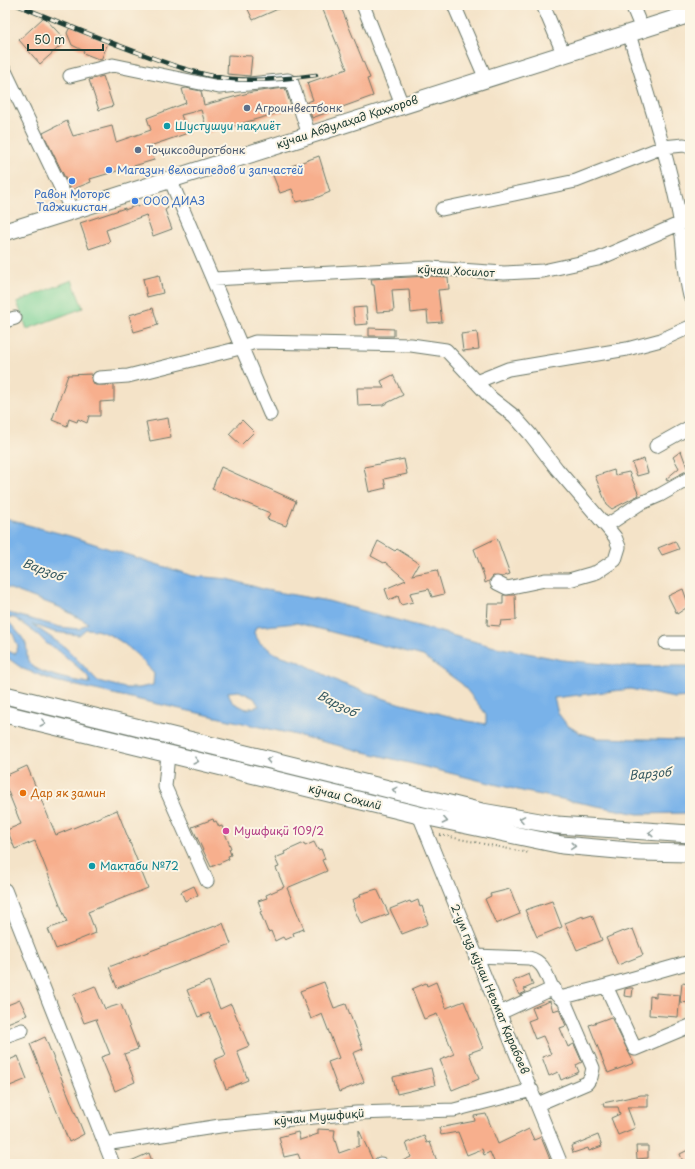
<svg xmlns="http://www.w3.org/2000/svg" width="695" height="1169" viewBox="0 0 695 1169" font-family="'Playpen Sans',sans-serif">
<rect width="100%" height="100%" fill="#fcf5e5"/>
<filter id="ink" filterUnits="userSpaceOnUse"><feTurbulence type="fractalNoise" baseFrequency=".025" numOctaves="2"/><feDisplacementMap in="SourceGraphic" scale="8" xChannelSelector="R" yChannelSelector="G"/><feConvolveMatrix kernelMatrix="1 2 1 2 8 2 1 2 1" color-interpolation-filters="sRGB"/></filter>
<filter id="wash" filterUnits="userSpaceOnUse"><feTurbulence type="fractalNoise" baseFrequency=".012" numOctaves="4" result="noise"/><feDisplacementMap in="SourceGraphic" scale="16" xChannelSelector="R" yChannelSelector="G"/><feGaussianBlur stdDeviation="0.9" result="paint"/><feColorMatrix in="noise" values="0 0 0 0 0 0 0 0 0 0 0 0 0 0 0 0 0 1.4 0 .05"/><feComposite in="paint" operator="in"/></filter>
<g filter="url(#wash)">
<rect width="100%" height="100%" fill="#f4e3c8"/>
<path fill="#7bd297" stroke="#4d8866" d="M72,280L83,308L27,329L17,302Z"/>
<path fill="#79b2e9" stroke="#4c788e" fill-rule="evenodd" d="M5,519L70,536L193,576L228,579L266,590L328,601L491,646L563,660L624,666H690V697L674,698L630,689L554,698L558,713L567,725L580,733L597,738L690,740V813L638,814L526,792L292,734L55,681L23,669L5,656V650L15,654L18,647L13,634L5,629V618C12,626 20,633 25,642C29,649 24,658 31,665C41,674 77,682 90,683L87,675L59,651L47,644L38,635L15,618L5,617V612L60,627L79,629L88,623L59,607L5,587ZM297,623L423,656L462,684L486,714V724L468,721L391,701L341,683L298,661L276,654L260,643L254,633L256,627ZM32,624L54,632L79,635L86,629C113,629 138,654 154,674L153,685L139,688H125L98,681L66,648ZM239,691L254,698L259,706L246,709L232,702L228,692Z"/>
<g id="blocks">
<path fill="#f7af8d" d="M246,5H287L253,20Z
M321,5H340L370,78L367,79L373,96L312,118L307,102L313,100L307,83L347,69Z
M44,17L66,41L40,64L19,40Z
M71,25L108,43L101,60L83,53L84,51L72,45L67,33Z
M228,55L252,56L250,76L227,74Z
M103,76L113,106L99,110L89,80Z
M186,88L201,91L204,105L252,92L285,88L292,109L208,133L201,110L181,115L188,133L150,146L154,160L90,179L91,182L71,190L43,133L67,121L73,136L112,126L116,142L151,130L147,118L186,103L182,89Z
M319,156L330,192L316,198L296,202L292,189L280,193L272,173Z
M163,196L168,208L165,210L172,229L153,236L146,215L106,230L110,242L89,249L80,223L125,208V210L137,205V207Z
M159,275L163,293L147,297L143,279Z
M430,276L448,277L449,289L438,290L442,322L428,323L427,311L411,313L409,289L392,290L394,311L377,312L374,285H372L371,279Z
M366,307L368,324L355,325L353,308Z
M153,308L158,325L134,332L129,315Z
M369,328L394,329V336H369Z
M477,332L479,349L463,351L461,334Z
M92,374L91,379L95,385H114V401L100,402V416H89L87,423L78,419L77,422L69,419L67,426L52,420L68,375Z
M393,375L403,395L383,405L358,406L357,388H384L381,381Z
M168,418L171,437L150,441L146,422Z
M242,420L254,432L241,445L229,434Z
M681,451L688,470L667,481L666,479L679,468L673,457Z
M404,459L407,474L384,479L386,488L369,492L364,467Z
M644,459L648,473L637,476L632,463Z
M221,467L296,501L286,526L267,519L270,513L212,489Z
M614,470L615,475L629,472L639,495L612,509L607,505L595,476Z
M497,538L510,574L502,577L493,576L489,581L485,583L484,576L474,549Z
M378,541L395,551L397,549L419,563L412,575L437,570L444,594L432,597L429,589L410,593L413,602L401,605L398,596L389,600L385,589L406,580L385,562L384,563L371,556Z
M675,541L679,549L662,555L658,548Z
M683,589L689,606L677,614L668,596Z
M503,595H515L516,620L501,621L500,626L487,625L488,604H503Z
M27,766L56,835L117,810L148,888L88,912L96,933L56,949L48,929L67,922L35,841L15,849L7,830L21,824L5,784V776Z
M213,819L214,822L216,821L219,827L222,826L231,848L229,849L231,855L228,856L229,859L211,867L192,827Z
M314,842L318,850L321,849L325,859L322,860L327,871L287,888L304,929L293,933L294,936L285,940L283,937L275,941L271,931L268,932L260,912L262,911L258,901L267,898L266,895L284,887L276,868L279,867L275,858L285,854L284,852L304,843L305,846Z
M194,886L198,895L185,901L181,892Z
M377,889L389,914L361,924L353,906L354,905L352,900L361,896L360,894Z
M510,889L520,914L496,924L485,899L491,896L490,894Z
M418,900L420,907L422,906L428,924L402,934L390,909L410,901L411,903Z
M552,901L562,927L537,937L525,910Z
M592,915L602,940L577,950L565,923L583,916V918Z
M223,923L231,944L117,988L109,967Z
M633,929L643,955L618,965L606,938L623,931L624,932Z
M529,974L533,985L524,989L526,992L519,995L513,981Z
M209,981L220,1009L231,1004L249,1046L237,1051L248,1080L226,1089L214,1060L226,1055L209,1013L198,1017L187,990Z
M324,982L334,1008L346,1004L363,1049L353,1053L364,1082L339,1092L328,1062L339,1058L322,1014L311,1019L300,991Z
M436,982L446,1008L464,1001L483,1048L469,1053L479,1079L452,1090L440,1060L454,1054L437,1014L424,1019L412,989L426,983L427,986Z
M682,983L690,984V1003L680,1002Z
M95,986L105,1009L121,1004L138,1049L124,1054L135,1082L115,1091L101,1057L110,1054L96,1019L84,1023L73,995Z
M629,988H633L632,997L624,996L625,989Z
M656,993L680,995L678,1017L649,1015L650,996L656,997Z
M20,1000L27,1015L5,1024V1006Z
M550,1001L553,1011L559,1009L566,1026L560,1028L568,1047L574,1044L582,1062L576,1065L579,1072L561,1080L558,1072L549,1076L542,1057L551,1054L543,1036L535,1039L528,1021L536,1018L532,1008Z
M611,1017L634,1063L608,1073L589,1025Z
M45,1037L84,1134L69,1142L30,1044Z
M18,1056L27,1079L5,1088V1062Z
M431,1068L435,1085L397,1094L393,1077Z
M641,1095H648V1107H627L635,1128L618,1135L611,1118L620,1114L618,1107H604L603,1103Z
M486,1114L498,1144L529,1129L534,1140L541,1137L551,1162L546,1164H495L490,1152L484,1155L482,1149L467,1155L458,1132L441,1135L439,1128L475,1121L474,1116Z
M318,1129L335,1130L334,1137L339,1153L359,1146V1130L373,1161L372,1164H302L298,1154L284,1157L279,1137L298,1132L300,1140L318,1134Z
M598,1135L602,1146L589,1151L588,1148L573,1153L571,1146Z
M424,1136L427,1143L430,1142L438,1164H396L411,1157L406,1143Z
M636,1146H648V1158L637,1159Z
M690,1149V1164H684L680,1154Z
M149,1153L153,1164H124Z"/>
</g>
</g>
<g filter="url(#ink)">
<use href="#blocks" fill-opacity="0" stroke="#6a7768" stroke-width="1"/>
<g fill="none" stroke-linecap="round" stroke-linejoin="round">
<defs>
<path id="minor" d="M363,5L402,105
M454,5L486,79
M543,5L564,55
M632,5L642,29
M629,34C647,94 667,153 679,214C684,241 683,269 690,296
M5,71L72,211
M70,76L113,65L219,87L288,80L292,83L309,135
M170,179L270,414
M442,209L576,181L663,147L684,145L690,147
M213,279L430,268L504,273L543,271L598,259L679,224L690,222
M5,321L15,318
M99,378L128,376L236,349L255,342L411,345L446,350L491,398L514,416L530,434L557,469L606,526
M476,382L508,369L627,349L661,340L690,327
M656,446L690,427
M497,583L507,588L545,580H569L597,572L615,560L619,547L615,537L606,526L639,504L660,495L690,478
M666,643H690
M168,754L165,787L207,881
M419,815L561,1164
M5,890L113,1164
M475,956L529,958C550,963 546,987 560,998L606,986L635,1049L690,1026
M606,986L690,962
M500,1013L554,988
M5,1036L22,1030
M538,1104L587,1083L591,1077L593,1068L563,998
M105,1144L220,1126L356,1113L454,1110L532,1090
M380,1164H381"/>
<path id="major" d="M5,232L690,14
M5,695L482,812L557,825L690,834
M5,714L419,815L562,845L640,852L690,853"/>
</defs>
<use href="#minor" stroke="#6a7768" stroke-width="15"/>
<use href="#major" stroke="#6a7768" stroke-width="19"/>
<path stroke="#6a7768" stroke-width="2" stroke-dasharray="1 3" stroke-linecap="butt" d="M440,835L529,853"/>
<use href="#minor" stroke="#fff" stroke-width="13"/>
<use href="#major" stroke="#fff" stroke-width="17"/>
<defs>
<path id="rail" d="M17,5C59,22 100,39 142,54C169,64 196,74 224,78C253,82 287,79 316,75
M66,5H137"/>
</defs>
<use href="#rail" stroke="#1f3d34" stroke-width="4.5"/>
<use href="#rail" stroke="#fcf5e5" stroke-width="3" stroke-dasharray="9" stroke-linecap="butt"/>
</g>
<defs><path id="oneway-chevron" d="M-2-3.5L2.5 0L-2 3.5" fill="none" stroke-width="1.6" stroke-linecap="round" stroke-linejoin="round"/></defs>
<g stroke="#8f9e9a">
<use href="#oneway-chevron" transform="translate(43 723) rotate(14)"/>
<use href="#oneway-chevron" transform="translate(269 760) rotate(-167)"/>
<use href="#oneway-chevron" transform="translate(196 761) rotate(14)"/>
<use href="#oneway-chevron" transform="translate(395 790) rotate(-166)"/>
<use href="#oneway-chevron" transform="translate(522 819) rotate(-170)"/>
<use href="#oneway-chevron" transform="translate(445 821) rotate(12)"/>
<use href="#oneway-chevron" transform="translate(651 833) rotate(-177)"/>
<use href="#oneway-chevron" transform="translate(573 846) rotate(5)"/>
</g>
</g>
<g fill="#5c6f8a" stroke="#fcf5e5" stroke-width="1.5">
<circle cx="247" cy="108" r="4"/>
<circle cx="138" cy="150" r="4"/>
</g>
<g fill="#0f9aa8" stroke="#fcf5e5" stroke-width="1.5">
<circle cx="167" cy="126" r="4"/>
<circle cx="92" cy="866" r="4"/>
</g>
<g fill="#3f7fe0" stroke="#fcf5e5" stroke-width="1.5">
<circle cx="109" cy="170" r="4"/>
<circle cx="72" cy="181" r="4"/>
<circle cx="135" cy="201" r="4"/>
</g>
<circle fill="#e8710a" stroke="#fcf5e5" stroke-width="1.5" cx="23" cy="793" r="4"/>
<circle fill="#d1479c" stroke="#fcf5e5" stroke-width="1.5" cx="226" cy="831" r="4"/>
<g text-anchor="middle" stroke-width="4" stroke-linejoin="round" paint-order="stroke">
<g font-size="11" fill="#4e5e75" stroke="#fcf5e5" text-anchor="start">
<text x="255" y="112">Агроинвестбонк</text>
<text x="146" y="154">Тоҷиксодиротбонк</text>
</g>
<g font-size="11" fill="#1f3d34" stroke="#fcf5e5">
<text transform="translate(347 122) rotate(-18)" y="4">кӯчаи Абдулаҳад Қаҳҳоров</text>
<text transform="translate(456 271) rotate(3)" y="4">кӯчаи Хосилот</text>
<text transform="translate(345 797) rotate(14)" y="4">кӯчаи Соҳилӣ</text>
<text transform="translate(490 989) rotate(67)" y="4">2-ум гуз кӯчаи Неъмат Қарабоев</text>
<text transform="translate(319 1117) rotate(-5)" y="4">кӯчаи Мушфиқӣ</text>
</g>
<g font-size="11" fill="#0d838f" stroke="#fcf5e5" text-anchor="start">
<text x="175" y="130">Шустушуи нақлиёт</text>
<text x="100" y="870">Мактаби №72</text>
</g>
<g font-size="11" fill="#366cbe" stroke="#fcf5e5" text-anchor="start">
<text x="117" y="174">Магазин велосипедов и запчастей</text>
<text x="72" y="198" text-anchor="middle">Равон Моторс<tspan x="72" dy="13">Таджикистан</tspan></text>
<text x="143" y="205">ООО ДИАЗ</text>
</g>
<g font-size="11" fill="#c56008" stroke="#fcf5e5" text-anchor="start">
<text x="31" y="797">Дар як замин</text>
</g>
<g font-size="11" fill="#b23c85" stroke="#fcf5e5" text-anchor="start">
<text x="234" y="835">Мушфиқӣ 109/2</text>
</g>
<g font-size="12" font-style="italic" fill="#365a61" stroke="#fcf5e5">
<text transform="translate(43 570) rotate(21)" y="4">Варзоб</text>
<text transform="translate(337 704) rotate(27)" y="4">Варзоб</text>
<text transform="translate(650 774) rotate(-5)" y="4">Варзоб</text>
</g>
</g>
<rect width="695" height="1169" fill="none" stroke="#fcf5e5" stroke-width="20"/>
<path d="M28 44v6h75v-6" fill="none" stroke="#1f3d34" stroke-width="2"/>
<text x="34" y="44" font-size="12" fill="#1f3d34" stroke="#fcf5e5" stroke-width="3" paint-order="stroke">50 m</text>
</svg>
